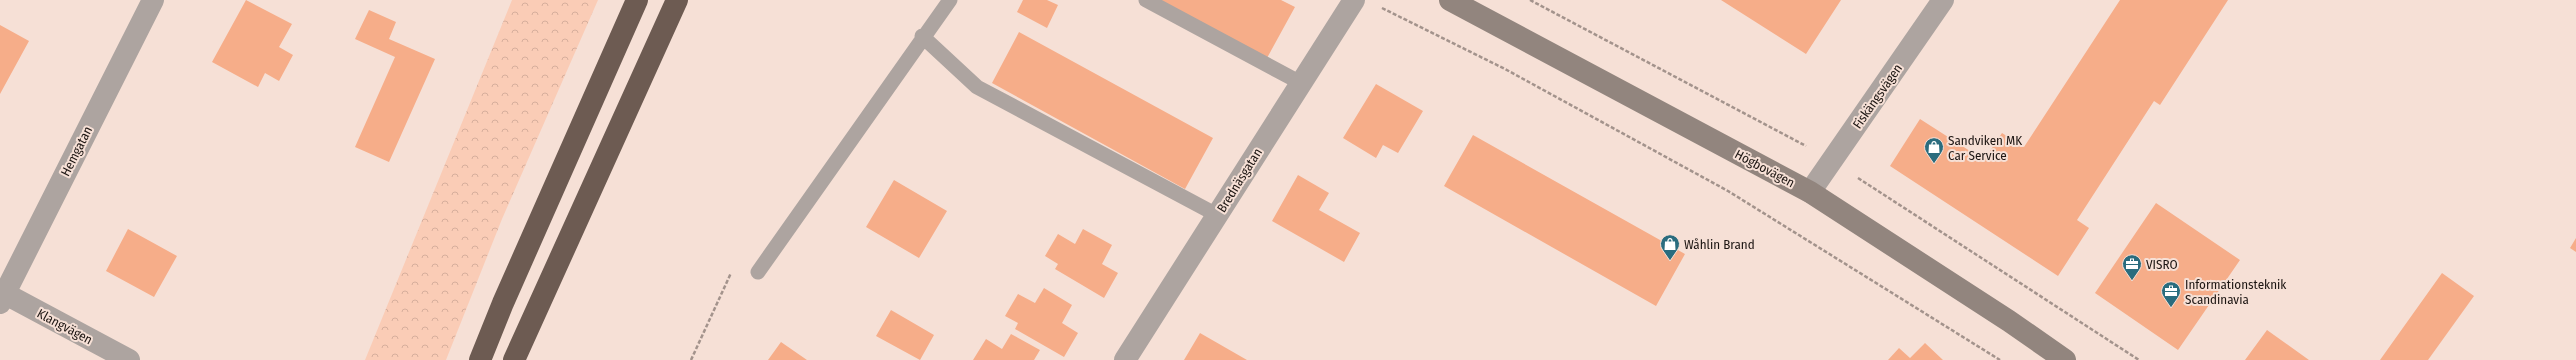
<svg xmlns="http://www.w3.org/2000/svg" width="2576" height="360" viewBox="0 0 2576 360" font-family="'Fira Sans Condensed',sans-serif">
<defs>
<pattern id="forest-crowns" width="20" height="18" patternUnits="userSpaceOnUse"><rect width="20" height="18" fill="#faccb6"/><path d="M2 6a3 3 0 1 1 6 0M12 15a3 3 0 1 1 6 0" fill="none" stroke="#d6ae9c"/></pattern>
</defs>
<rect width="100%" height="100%" fill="#f6e0d6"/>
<path fill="url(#forest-crowns)" d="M512,0H598L502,219L446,360H365Z"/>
<path fill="#f6ad89" d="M246,0L292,24L279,47L293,55L279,81L265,73L258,87L212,62Z
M1023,0H1047L1058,5L1047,28L1017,12Z
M1160,0H1281L1295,7L1267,58Z
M1721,0H1841L1806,54Z
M2120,0H2228L2160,105L2154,101L2077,220L2089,228L2058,276L1890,166L1920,119L1984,160L2002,133L2024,147Z
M369,10L396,22L389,39L435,59L389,162L355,147L395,57L355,39Z
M0,25L29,41L0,94Z
M1019,32L1213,138L1185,189L992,83Z
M1376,84L1423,111L1398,153L1383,145L1376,158L1343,138Z
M1473,135L1685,254L1656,306L1444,186Z
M1298,175L1329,193L1319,210L1360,233L1344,262L1272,221Z
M894,180L947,211L919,258L866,227Z
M2156,203L2240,260L2178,350L2095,293Z
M128,229L177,256L154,297L106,271Z
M1083,229L1112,245L1102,264L1118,273L1104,298L1055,269L1058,264L1045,256L1058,234L1075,244Z
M2576,238V252L2570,248Z
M2442,273L2474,296L2428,360H2380Z
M1044,288L1072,305L1062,323L1078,333L1064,357L1015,329L1018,323L1005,316L1018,294L1035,303Z
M891,310L934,335L920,360L876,336Z
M2267,330L2309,360H2245Z
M1200,333L1247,360H1184Z
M1011,334L1040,350L1034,360H973L986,339L1002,349Z
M781,342L807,360H768Z
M1925,343L1943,360H1888L1899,348L1910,358Z"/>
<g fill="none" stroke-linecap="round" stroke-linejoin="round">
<path stroke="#a3938c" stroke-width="2.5" stroke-dasharray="4 2" stroke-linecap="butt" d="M1530,0L1806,146
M1382,8L1505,69L1728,191L2000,360
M1858,178L2139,360
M691,360L731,273"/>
<path stroke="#ada4a0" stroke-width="15" d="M1146,0L1301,83
M922,36L977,87L1217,215
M758,272L950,0"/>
<path stroke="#ada4a0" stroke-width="22" d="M1810,192L1943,0
M0,291L129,360
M0,303L153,0
M1125,360L1354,0"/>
<path stroke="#92857e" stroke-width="22" d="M1450,0L1810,192L2009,321L2065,360"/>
<path stroke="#6d5b52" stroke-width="22" d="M480,360L503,303L637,0
M514,360L677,0"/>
</g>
<defs>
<symbol id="shop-pin" viewBox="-11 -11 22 30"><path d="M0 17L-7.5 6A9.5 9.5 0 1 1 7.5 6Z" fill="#2a6c7e" stroke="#f6e0d6"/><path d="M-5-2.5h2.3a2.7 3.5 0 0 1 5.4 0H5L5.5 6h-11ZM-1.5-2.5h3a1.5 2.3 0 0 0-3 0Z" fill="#fff"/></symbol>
<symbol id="office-pin" viewBox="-11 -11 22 30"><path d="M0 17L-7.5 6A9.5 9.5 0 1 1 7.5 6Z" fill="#2a6c7e" stroke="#f6e0d6"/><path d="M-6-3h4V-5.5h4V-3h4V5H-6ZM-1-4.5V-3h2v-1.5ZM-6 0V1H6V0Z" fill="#fff"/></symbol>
</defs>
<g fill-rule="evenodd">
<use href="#shop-pin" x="1923" y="136" width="22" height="30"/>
<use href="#shop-pin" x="1659" y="233" width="22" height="30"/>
<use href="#office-pin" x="2121" y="253" width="22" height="30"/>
<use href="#office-pin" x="2160" y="280" width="22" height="30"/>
</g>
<g text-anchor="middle" stroke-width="4" stroke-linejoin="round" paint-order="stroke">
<g font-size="13" fill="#1d1613" stroke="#f6e0d6">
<text transform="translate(1877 96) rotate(-55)" y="5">Fiskängsvägen</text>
<text transform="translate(76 151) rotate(-63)" y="5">Hemgatan</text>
<text transform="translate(1765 168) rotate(28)" y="5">Högbovägen</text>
<text transform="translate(1239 180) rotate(-58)" y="5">Brednäsgatan</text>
<text transform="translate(65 326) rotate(28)" y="5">Klangvägen</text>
</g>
<g font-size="13" fill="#1d1613" stroke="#f6e0d6" text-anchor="start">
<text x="1948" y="145">Sandviken MK<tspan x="1948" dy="15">Car Service</tspan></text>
<text x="1684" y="249">Wåhlin Brand</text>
<text x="2146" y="269">VISRO</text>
<text x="2185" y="289">Informationsteknik<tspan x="2185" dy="15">Scandinavia</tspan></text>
</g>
</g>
</svg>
